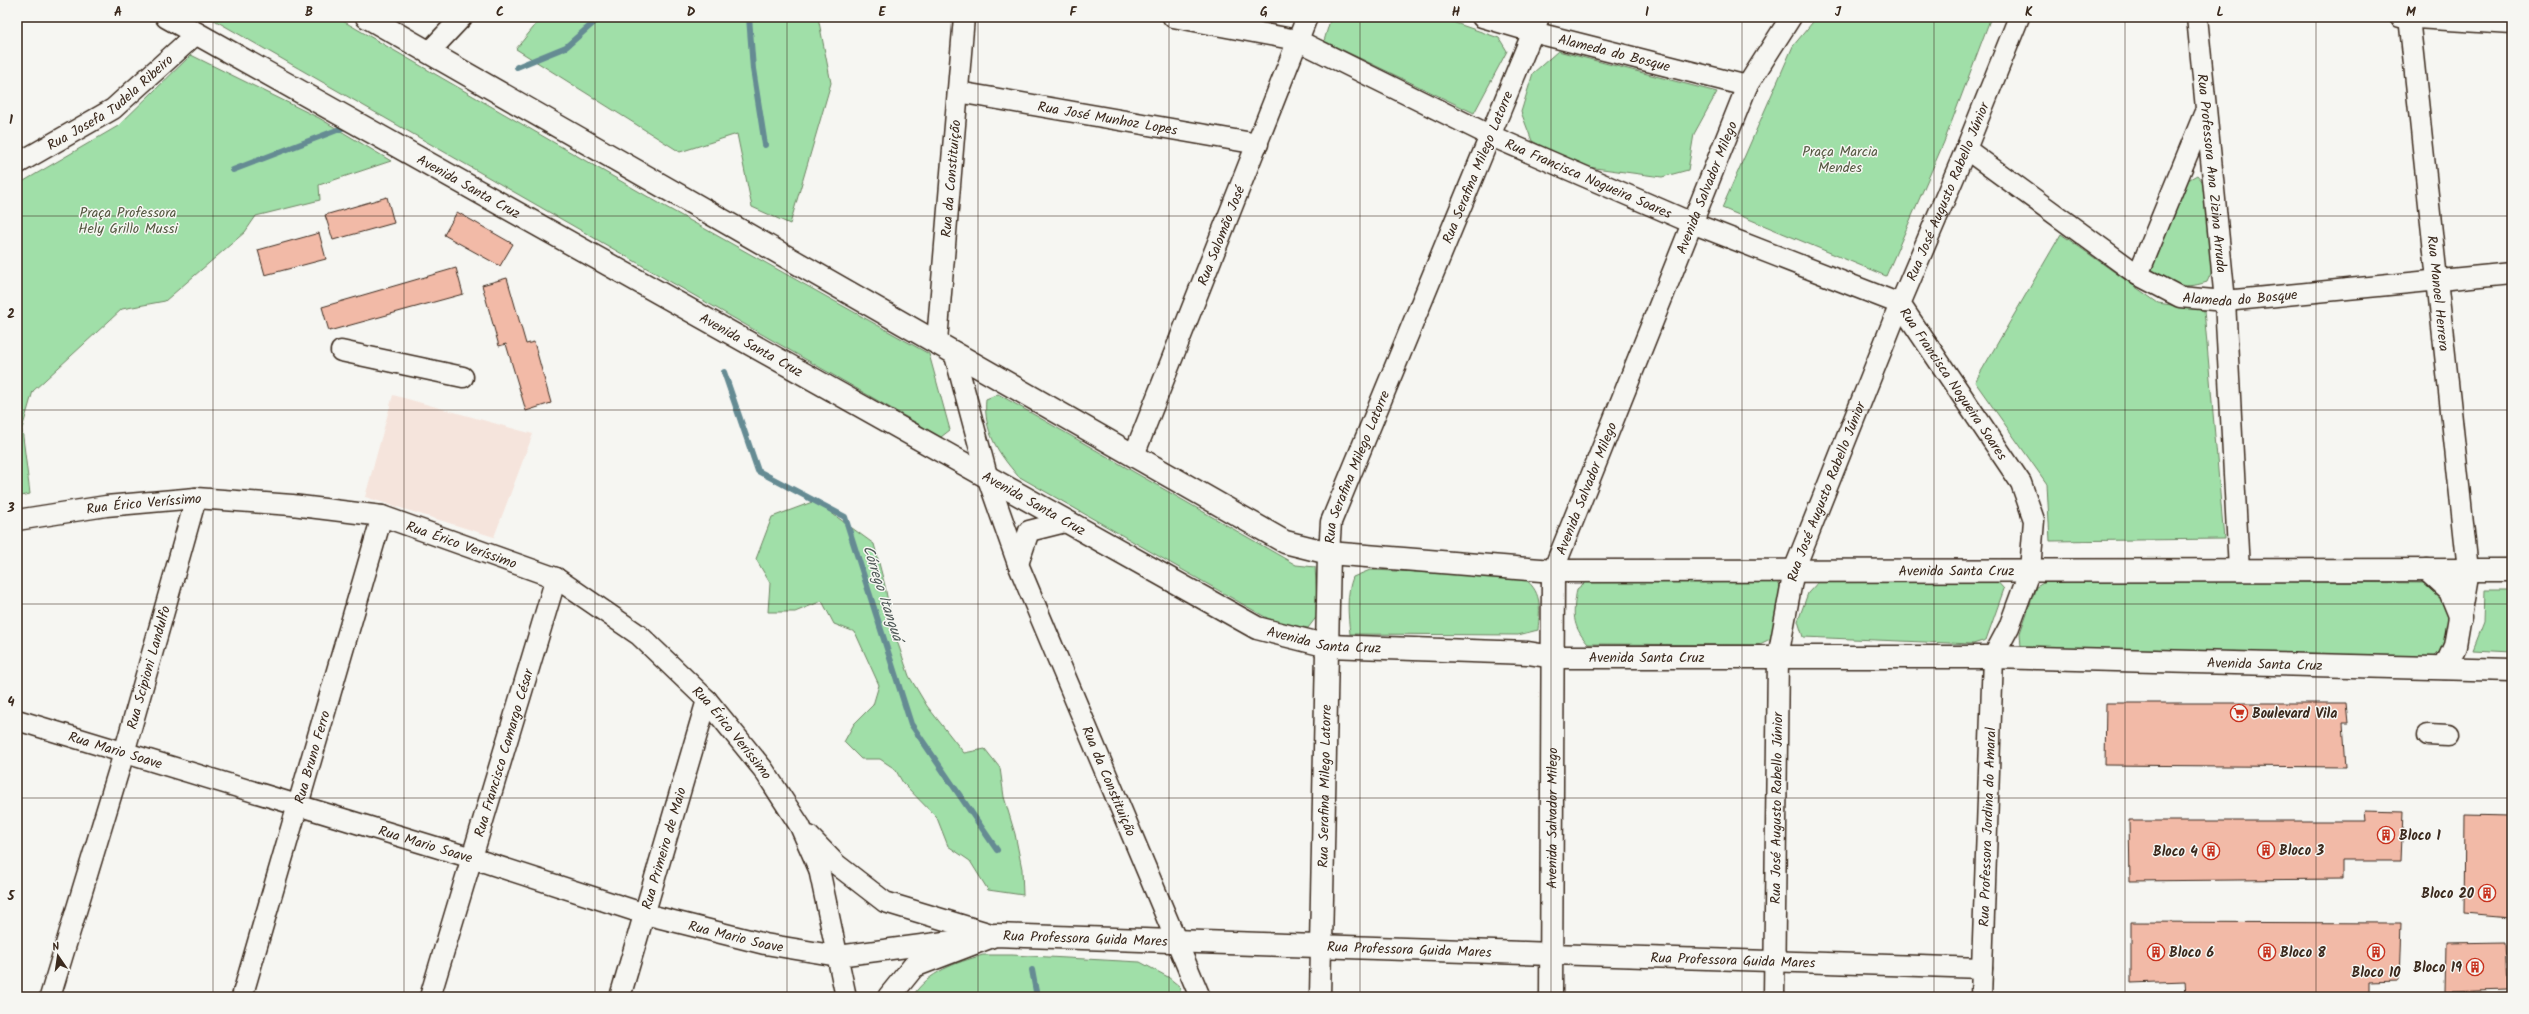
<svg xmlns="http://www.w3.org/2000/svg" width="2529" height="1014" viewBox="0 0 2529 1014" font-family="Kalam,sans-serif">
<rect width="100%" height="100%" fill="#f6f6f2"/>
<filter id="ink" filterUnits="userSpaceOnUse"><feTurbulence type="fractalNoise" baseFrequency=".025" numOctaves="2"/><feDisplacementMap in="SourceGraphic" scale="8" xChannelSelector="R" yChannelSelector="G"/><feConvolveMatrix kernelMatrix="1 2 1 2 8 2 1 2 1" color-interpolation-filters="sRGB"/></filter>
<g filter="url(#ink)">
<path fill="#f5e4dc" d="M393,395L533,434L494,537L365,497Z"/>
<path fill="#a0dfa8" stroke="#6e8463" d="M209,17H336L664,206L929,354L950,430L941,437Z
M542,17H818L831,83L790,224L752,207L737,134L680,152L516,49Z
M1331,17H1438L1499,38L1507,51L1474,113L1324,41Z
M1817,17H1991L1944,142L1886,276L1722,208L1793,46Z
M1558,51L1717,92L1694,134L1688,170L1662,177L1580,166L1532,141L1521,112L1533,73Z
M191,55L319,118L391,161L319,185L320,200L256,216L245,232L165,301L122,309L33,391L22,429L30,494L17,497V185L118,126Z
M2197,175L2203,182L2212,271L2207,282C2181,291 2170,282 2148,270L2188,180Z
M2061,234L2158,303L2204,310L2224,539L2050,541L2047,484L1975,382Z
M998,394L1296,565L1315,567L1318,615L1308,628L1274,622L1018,476C998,453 983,431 986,399Z
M815,501L874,544L885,586L893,629L909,676L927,706L964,753L985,749L1000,768L1004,797L1015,834L1022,869L1023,895L988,890L970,861L948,846L937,818L903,783L895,769L880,759H861L844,742L854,724L873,705L879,685L855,632L834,624L822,601L795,612H768L770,583L756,559L772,517Z
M1370,570L1521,576C1543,591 1540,607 1538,630L1518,635L1350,634C1348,614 1346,595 1353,577Z
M1593,576L1776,580L1783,591L1781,612L1770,639L1758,645L1588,644C1571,625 1573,613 1577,589Z
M1822,578H1994L2004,589L1986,640L1973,644L1803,637L1798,621L1808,593Z
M2104,580L2426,583L2448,602L2450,641L2432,659L2021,647L2020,633L2036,587L2047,581Z
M2485,590H2512V652L2473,650L2484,622Z
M983,955H1012L1140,962L1168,977L1179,986L1182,997H912C929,971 955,963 983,955Z"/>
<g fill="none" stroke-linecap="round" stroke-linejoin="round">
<path stroke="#658b93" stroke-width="6" d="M749,17L753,69L765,145
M517,67L566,47L600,17
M233,170L345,127
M724,372L758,471L845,517L911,724L997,850
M1032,970L1037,997"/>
</g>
<path fill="#f2baa7" stroke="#3b2a1e" d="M387,197L394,223L333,240L325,215Z
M457,212L513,244L500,266L444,235Z
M319,233L326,259L265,275L258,250Z
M456,268L463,294L329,331L322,307Z
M507,278L526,344L534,342L551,403L526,411L506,344L499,346L482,285Z
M2106,703H2346L2348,723H2343L2346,767L2105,765Z
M2365,811L2403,812L2401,861H2342V879L2130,881L2129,821H2366Z
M2465,815L2510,816V917L2464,913Z
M2131,922L2401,923L2399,981L2370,982V997H2186L2185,981L2131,983Z
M2504,942L2506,991L2445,993L2446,943Z"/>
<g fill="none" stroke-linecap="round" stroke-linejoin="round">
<defs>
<g id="minor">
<path id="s1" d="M1173,17L1297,40L1489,135L1692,223L1900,304L2021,483L2034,520L2030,570L2009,627L1993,657L1981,997"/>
<path id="s2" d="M1482,17L1533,32L1747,86"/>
<path id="s3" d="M2197,17L2225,301L2239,570"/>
<path d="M2400,17L2512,24"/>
<path id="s4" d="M2409,17L2468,570"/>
<path d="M429,52L462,17"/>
<path id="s5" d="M958,92L1258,144"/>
<path id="s6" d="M1966,149L2138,275L2180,297L2225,301L2512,273"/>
<path id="s7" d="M17,164L113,109L196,34"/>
<path d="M2138,275L2204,114"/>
<path id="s8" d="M937,341L964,17"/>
<path d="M341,351L463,377"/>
<path id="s9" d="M954,352L988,479L1018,564L1200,997"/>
<path id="s10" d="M1134,455L1307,17"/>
<path id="s11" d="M17,520L106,506L196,498L292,505L382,516L556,578L639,635L707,700L763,769L800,826L819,869L846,997"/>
<path id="s12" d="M1329,553L1331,522L1539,17"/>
<path d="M1018,564L1029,531L1065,522"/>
<path id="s13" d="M1553,571L1747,86L1791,17"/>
<path id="s14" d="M17,720L472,858L645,914L765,944L838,956L975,938"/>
<path d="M2428,735L2447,736"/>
<path d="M809,836L836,864L885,902L988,933"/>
<path id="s15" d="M1552,954L1982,968"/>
<path id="s16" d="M50,997L124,753L196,498"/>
<path id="s17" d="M242,997L382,516"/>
<path id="s18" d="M430,997L556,578"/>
<path id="s19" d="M620,997L707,700"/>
<path d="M1320,997L1321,946"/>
<path id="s20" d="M1774,997L1778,657L1794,570L1900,304L1966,149L2019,17"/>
</g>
<g id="major">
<path id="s21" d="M167,17L1257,628L1328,646L1528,653L1553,657H1993L2512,670"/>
<path id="s22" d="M367,17L1285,542L1329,553L1553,571L2512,570"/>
<path d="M2427,570L2450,591L2461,618"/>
<path d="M2445,668L2455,646L2468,570"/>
<path id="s23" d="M1321,946L1329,553"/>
<path id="s24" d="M889,997L914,966L995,935L1552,954"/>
<path id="s25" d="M1551,997L1553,571"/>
</g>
</defs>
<use href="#minor" stroke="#3b2a1e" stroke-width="23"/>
<use href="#major" stroke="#3b2a1e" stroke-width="25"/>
<use href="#minor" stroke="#f6f6f2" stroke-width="20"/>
<use href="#major" stroke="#f6f6f2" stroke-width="22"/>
</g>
</g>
<path fill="none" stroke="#3b2a1e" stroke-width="1" stroke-opacity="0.55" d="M213,17V997M404,17V997M595,17V997M787,17V997M978,17V997M1169,17V997M1360,17V997M1551,17V997M1742,17V997M1934,17V997M2125,17V997M2316,17V997M17,216H2512M17,410H2512M17,604H2512M17,798H2512"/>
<defs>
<symbol id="supermarket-ring" viewBox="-11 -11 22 22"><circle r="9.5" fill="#f6f6f2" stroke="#c8321e" stroke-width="1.5"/><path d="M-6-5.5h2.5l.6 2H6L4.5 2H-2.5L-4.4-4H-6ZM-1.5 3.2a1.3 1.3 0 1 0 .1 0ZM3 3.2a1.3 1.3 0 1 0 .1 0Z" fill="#c8321e"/></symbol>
<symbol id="building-ring" viewBox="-11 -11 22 22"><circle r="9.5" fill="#f6f6f2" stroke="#c8321e" stroke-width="1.5"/><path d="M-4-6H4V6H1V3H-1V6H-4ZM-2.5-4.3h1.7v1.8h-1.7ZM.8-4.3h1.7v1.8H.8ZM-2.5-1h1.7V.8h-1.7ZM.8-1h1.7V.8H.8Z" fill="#c8321e"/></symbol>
</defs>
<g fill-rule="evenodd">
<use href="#supermarket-ring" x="2229" y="703" width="20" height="20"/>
<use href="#building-ring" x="2376" y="825" width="20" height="20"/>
<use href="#building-ring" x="2256" y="840" width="20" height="20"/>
<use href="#building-ring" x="2201" y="841" width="20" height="20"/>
<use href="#building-ring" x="2477" y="883" width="20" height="20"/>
<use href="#building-ring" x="2146" y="942" width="20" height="20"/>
<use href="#building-ring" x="2257" y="942" width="20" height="20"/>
<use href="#building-ring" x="2366" y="942" width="20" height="20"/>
<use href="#building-ring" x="2465" y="957" width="20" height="20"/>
</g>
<g text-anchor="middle" stroke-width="3" stroke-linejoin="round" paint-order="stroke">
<g font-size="14" fill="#3b2a1e" stroke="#f6f6f2">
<text dy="5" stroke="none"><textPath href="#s2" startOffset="137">Alameda do Bosque</textPath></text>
<text dy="5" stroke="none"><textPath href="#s7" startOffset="112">Rua Josefa Tudela Ribeiro</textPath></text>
<text dy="5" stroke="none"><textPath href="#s5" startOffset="152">Rua José Munhoz Lopes</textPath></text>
<text dy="5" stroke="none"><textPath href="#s12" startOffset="415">Rua Serafina Milego Latorre</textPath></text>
<text dy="5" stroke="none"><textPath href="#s3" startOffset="157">Rua Professora Ana Zizina Arruda</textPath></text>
<text dy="5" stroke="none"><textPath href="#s1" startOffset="449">Rua Francisca Nogueira Soares</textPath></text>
<text dy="5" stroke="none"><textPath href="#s8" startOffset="163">Rua da Constituição</textPath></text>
<text dy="5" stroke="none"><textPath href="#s21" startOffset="346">Avenida Santa Cruz</textPath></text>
<text dy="5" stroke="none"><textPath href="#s13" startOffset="413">Avenida Salvador Milego</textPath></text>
<text dy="5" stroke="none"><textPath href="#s20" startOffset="837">Rua José Augusto Rabello Júnior</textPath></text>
<text dy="5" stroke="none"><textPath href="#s10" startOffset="236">Rua Salomão José</textPath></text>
<text dy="5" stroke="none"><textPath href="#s4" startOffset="278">Rua Manoel Herrera</textPath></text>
<text dy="5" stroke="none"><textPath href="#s6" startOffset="321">Alameda do Bosque</textPath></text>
<text dy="5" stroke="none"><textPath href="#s21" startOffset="670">Avenida Santa Cruz</textPath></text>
<text dy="5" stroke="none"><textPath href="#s1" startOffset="881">Rua Francisca Nogueira Soares</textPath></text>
<text dy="5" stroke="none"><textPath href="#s12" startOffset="91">Rua Serafina Milego Latorre</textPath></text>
<text dy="5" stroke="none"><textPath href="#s13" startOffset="89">Avenida Salvador Milego</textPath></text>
<text dy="5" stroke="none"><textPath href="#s20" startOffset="513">Rua José Augusto Rabello Júnior</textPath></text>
<text dy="5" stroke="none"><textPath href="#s21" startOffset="994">Avenida Santa Cruz</textPath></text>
<text dy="5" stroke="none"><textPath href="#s11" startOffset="128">Rua Érico Veríssimo</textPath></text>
<text dy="5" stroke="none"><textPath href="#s11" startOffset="452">Rua Érico Veríssimo</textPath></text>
<text dy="5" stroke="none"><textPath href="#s22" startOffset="1731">Avenida Santa Cruz</textPath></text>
<text dy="5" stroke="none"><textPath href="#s21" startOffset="1318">Avenida Santa Cruz</textPath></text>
<text dy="5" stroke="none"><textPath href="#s21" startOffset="1642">Avenida Santa Cruz</textPath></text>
<text dy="5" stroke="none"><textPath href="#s21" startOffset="2260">Avenida Santa Cruz</textPath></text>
<text dy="5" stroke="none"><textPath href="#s16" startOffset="344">Rua Scipioni Landulfo</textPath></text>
<text dy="5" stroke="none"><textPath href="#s11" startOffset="788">Rua Érico Veríssimo</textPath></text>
<text dy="5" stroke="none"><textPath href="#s14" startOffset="103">Rua Mario Soave</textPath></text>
<text dy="5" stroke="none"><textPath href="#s18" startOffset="255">Rua Francisco Camargo César</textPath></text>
<text dy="5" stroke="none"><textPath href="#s17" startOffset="250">Rua Bruno Ferro</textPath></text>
<text dy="5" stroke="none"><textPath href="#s9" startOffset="457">Rua da Constituição</textPath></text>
<text dy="5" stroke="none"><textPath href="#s23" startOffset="160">Rua Serafina Milego Latorre</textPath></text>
<text dy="5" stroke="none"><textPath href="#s20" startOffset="189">Rua José Augusto Rabello Júnior</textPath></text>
<text dy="5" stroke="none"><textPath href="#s25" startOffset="179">Avenida Salvador Milego</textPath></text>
<text transform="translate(1987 827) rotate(-88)" y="5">Rua Professora Jordina do Amaral</text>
<text dy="5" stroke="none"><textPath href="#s14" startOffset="427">Rua Mario Soave</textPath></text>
<text dy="5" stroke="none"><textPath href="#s19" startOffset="155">Rua Primeiro de Maio</textPath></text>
<text dy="5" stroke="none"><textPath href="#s14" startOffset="751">Rua Mario Soave</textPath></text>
<text dy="5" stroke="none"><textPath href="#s24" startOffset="217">Rua Professora Guida Mares</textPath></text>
<text dy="5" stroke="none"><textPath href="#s24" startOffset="541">Rua Professora Guida Mares</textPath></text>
<text dy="5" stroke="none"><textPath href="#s15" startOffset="181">Rua Professora Guida Mares</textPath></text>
</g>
<g font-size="14" fill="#545740" stroke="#f6f6f2">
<text x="1840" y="156">Praça Marcia<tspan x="1840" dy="16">Mendes</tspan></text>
<text x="128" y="217">Praça Professora<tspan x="128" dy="16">Hely Grillo Mussi</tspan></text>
</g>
<g font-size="14" font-weight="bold" fill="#3b2a1e" stroke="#f6f6f2" text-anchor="start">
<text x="2252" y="718">Boulevard Vila</text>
<text x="2399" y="840">Bloco 1</text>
<text x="2279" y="855">Bloco 3</text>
<text x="2198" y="856" text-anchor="end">Bloco 4</text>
<text x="2474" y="898" text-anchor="end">Bloco 20</text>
<text x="2169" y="957">Bloco 6</text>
<text x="2280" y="957">Bloco 8</text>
<text x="2462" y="972" text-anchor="end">Bloco 19</text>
<text x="2376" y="977" text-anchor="middle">Bloco 10</text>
</g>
<g font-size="15" font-style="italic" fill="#505a58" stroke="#f6f6f2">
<text transform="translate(883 593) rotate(72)" y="5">Córrego Itanguá</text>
</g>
</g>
<rect width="2529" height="1014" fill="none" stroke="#f6f6f2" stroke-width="44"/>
<g transform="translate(58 956) rotate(347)" stroke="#f6f6f2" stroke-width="3" paint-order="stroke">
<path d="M0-3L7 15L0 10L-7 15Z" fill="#3b2a1e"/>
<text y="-6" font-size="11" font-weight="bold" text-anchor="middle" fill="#3b2a1e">N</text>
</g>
<rect x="22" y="22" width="2485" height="970" fill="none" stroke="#3b2a1e" stroke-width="1.5"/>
<g font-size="13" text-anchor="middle" font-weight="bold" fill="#3b2a1e">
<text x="118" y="16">A</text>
<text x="309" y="16">B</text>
<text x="500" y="16">C</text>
<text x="691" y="16">D</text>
<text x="882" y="16">E</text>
<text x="1073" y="16">F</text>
<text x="1264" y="16">G</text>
<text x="1456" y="16">H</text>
<text x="1647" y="16">I</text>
<text x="1838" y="16">J</text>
<text x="2029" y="16">K</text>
<text x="2220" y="16">L</text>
<text x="2411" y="16">M</text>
<text x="11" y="124">1</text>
<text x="11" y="318">2</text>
<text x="11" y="512">3</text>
<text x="11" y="706">4</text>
<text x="11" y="900">5</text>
</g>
</svg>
